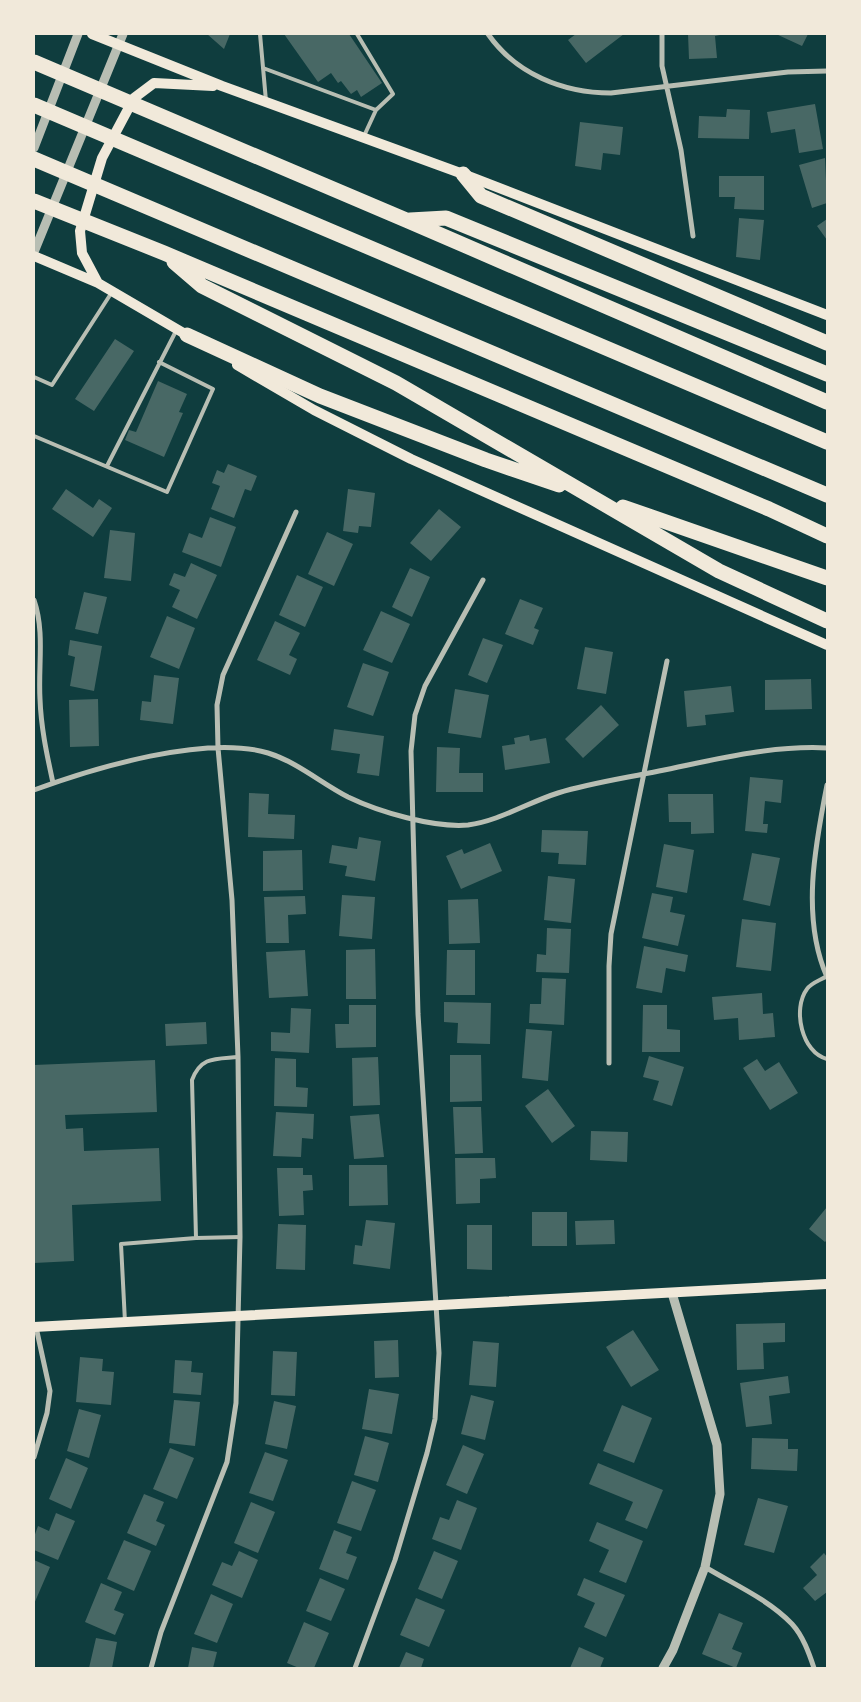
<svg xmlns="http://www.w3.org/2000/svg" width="861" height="1702" viewBox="0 0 861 1702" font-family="Poppins,sans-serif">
<rect width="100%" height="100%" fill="#0f3d3e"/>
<path fill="#486865" d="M207,34H230L224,49Z
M284,34H349L382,83L361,97L357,90L351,94L341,81L338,83L331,73L318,82Z
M576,34H624L586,63L568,40Z
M688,34H725L715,36L717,58L689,59Z
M776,34H808L802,46Z
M815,104L823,149L799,153L795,129L771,133L767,112Z
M727,109L750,110L749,139L698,138L699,116L726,117Z
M580,122L623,127L620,155L603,153L601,170L575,166Z
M825,158L827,203L812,208L799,165Z
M719,176H764V210L734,209L735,197H719Z
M739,218L764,220L760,260L736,257Z
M827,219V240L817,226Z
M115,339L134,351L94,411L75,399Z
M158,381L187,394L179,412L183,413L164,457L125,440L129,430L136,432Z
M228,464L257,476L251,491L245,489L234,518L211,509L220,486L212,483L217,470L224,473Z
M66,489L93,508L99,499L112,508L93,537L52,509Z
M348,489L375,493L371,527L359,526L358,533L343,531Z
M439,509L461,527L431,561L410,543Z
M210,517L236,527L221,567L182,552L189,533L202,538Z
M110,530L135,533L131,581L104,578Z
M327,532L353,544L334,586L308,574Z
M191,563L217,575L197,619L172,607L180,590L169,585L174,573L185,577Z
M410,568L430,577L412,617L392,607Z
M297,575L323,587L305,627L279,615Z
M84,592L107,597L98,634L75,629Z
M520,599L543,608L534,628L539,630L533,645L505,634Z
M381,611L410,624L392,663L363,650Z
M167,616L195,628L179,669L150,657Z
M275,621L300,633L289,655L297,659L290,675L257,660Z
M483,638L503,645L487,683L468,675Z
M70,640L102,646L94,691L70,686L75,657L68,655Z
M585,647L613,652L606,694L577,689Z
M363,663L389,672L373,716L347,707Z
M154,675L179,678L173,724L140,720L142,701L151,702Z
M811,679L812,709L765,710V680Z
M731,686L734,712L705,715L706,725L687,727L684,691Z
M455,689L489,695L481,738L448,733Z
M98,699L99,746L70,747L69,700Z
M601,705L619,725L583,758L565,739Z
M334,729L384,736L379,776L357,773L360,754L331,750Z
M529,735L530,741L546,738L550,763L505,770L502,746L515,744L514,738Z
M437,747L460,748L459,773H483V792H436Z
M750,777L783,780L781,803L765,801L763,824H768L767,833L745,831Z
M249,793L269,794L268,814L295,815L294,839L248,837Z
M668,794H713L714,833L691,834V822H669Z
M542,830L588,831L586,865L558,864L559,853L541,852Z
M359,837L381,841L375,881L345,876L347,866L329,863L332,845L357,849Z
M490,843L502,871L461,889L446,856L462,849L464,854Z
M664,844L694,850L687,893L656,887Z
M302,850L303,890L263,891V851Z
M752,853L780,858L770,906L743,900Z
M548,876L575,879L571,923L544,920Z
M652,893L673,897L670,912L685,915L678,946L642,938Z
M342,895L375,897L372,939L339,936Z
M305,896L306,914L288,915L289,943H266L264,897Z
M478,899L480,943L449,944L448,900Z
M742,919L776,923L771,971L736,967Z
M547,928L571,929L569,973L536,972L537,954L546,955Z
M644,946L688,955L685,972L666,968L662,993L636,988Z
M375,949L376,999H346V950Z
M305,950L308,996L269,998L266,952Z
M447,950H475V995H446Z
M542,978L566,979L564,1025L529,1023L530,1004H541Z
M762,993L763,1014L773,1013L775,1037L739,1040L738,1018L714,1020L712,997Z
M444,1002L491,1003L490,1044L457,1043L458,1023L444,1022Z
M349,1005H376V1047L336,1048L335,1024H349Z
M643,1005H667V1029L680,1030V1052H642Z
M291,1008L311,1009L309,1053L271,1051V1032L290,1033Z
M206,1022L207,1044L166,1046L165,1024Z
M526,1029L552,1031L548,1081L522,1078Z
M450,1055H481L482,1101L450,1102Z
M649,1056L684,1067L672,1106L653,1100L659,1081L643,1077Z
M378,1057L380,1105L353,1106L352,1058Z
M275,1058L296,1059V1087L308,1088L307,1107L274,1106Z
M757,1059L765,1071L779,1062L798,1093L770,1110L743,1068Z
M155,1060L157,1112L65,1115L66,1129L83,1128L84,1151L159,1148L161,1201L72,1205L74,1261L34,1263V1065Z
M548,1089L575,1126L552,1143L525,1106Z
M453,1107H481L483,1153L455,1154Z
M276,1112L314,1114L313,1139L302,1138L301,1157L273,1156Z
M379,1114L384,1157L354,1159L350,1116Z
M591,1131L628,1132L627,1162L590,1160Z
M455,1158H495L496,1178L480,1179V1203L456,1204Z
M349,1165H387L388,1205L349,1206Z
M277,1168H303V1175H312L313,1190L303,1191L304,1215L279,1216Z
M827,1207V1240L825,1242L809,1229Z
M532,1212H567V1246H532Z
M366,1220L395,1223L390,1269L353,1264L355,1245L362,1246Z
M614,1220L615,1244L576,1245L575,1221Z
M278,1224L306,1225L305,1270L276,1269Z
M467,1225H492V1270L467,1269Z
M785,1323V1342L763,1343L764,1369L737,1370L736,1324Z
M633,1330L659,1370L631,1387L606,1347Z
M398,1340L399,1377L375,1378L374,1341Z
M473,1341L499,1343L496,1387L469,1385Z
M273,1351L297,1352L295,1396L271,1395Z
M80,1357L103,1359L102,1371L114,1372L111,1405L76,1402Z
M175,1360L192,1361L191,1372L203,1373L201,1395L173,1393Z
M788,1376L790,1393L769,1396L772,1424L746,1427L740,1383Z
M369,1389L399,1394L392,1434L362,1429Z
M471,1395L494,1401L485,1440L461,1434Z
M174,1400L200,1402L195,1446L169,1443Z
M274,1401L296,1406L287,1449L265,1444Z
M622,1405L652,1418L634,1463L603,1451Z
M79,1409L101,1415L89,1458L67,1451Z
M365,1436L389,1443L378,1482L354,1475Z
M752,1438L788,1439V1449H798L797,1471L751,1469Z
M463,1445L484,1454L467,1494L446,1485Z
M170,1448L194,1458L177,1499L153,1489Z
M265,1452L288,1460L273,1501L249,1493Z
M66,1458L88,1468L71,1509L49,1499Z
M598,1463L663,1490L647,1529L625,1520L633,1502L589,1484Z
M352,1481L376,1490L361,1531L337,1523Z
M144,1494L164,1502L156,1521L165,1525L156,1546L127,1533Z
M758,1498L788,1506L774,1553L744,1545Z
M457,1500L477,1508L461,1550L432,1539L440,1517L449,1520Z
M251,1502L275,1512L258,1553L234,1543Z
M56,1513L75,1521L58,1560L34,1550V1537L38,1526L49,1531Z
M597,1522L643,1541L626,1583L599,1572L609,1550L589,1541Z
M334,1530L352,1537L346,1553L357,1557L348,1580L319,1569Z
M124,1540L151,1551L134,1591L107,1579Z
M239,1551L258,1560L242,1598L212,1585L222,1562L232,1566Z
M434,1551L458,1561L442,1599L418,1589Z
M824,1553L827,1557V1592L815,1601L803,1588L817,1575L810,1567Z
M34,1560L50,1567L34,1604Z
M320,1578L345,1589L331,1621L306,1611Z
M584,1578L625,1595L606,1637L584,1627L595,1603L577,1595Z
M101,1583L122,1592L114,1610L124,1614L115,1635L85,1622Z
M211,1594L233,1604L217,1643L194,1634Z
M416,1598L445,1610L429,1647L400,1635Z
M719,1613L743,1623L732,1649L742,1653L736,1668L702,1654Z
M304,1622L329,1633L314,1668H299L287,1663Z
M96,1638L117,1642L112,1668H89Z
M192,1647L217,1652L213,1668H188Z
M579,1647L604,1658L600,1668H570Z
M406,1652L424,1659L421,1668H399Z"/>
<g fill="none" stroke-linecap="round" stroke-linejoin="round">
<path stroke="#b8beb3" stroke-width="4" d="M260,34L266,101
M357,34L393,94L376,110L364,136
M263,68L376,110
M34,377L52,385L112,292
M34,436L167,492L213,389L159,362
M107,466L177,329
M827,976C821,980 811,983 807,989C792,1009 802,1053 827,1059
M196,1238L192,1080C201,1056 216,1059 238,1057
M125,1322L121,1244L196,1238L240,1237"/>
<path stroke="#b8beb3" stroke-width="5" d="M488,34C516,74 563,93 611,93L788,72L827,71
M662,34V66L681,150L693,236
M34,600C45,632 38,666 40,699C41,728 47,755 53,783
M827,785C815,846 801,918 827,977
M34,790C94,768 206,734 268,753C297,762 321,783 348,797C379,812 434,828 468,825C499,821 529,802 558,793C591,783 626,778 659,771C714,760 771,745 827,748
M609,1063V966L611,934L667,661
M34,1457L47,1413L50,1391L36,1327
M705,1567C733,1584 768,1599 792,1624C803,1636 809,1653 814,1668
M151,1668L161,1632L227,1462L236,1403L240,1237L238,1057L232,900L218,748L217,705L223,675L296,512
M355,1668L395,1560L427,1453L435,1419L439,1353L418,1014L411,751L415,715L425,686L483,580"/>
<path stroke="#b8beb3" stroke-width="9" d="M34,148L78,34
M34,252L123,34
M663,1668L673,1650L705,1567L720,1494L717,1445L672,1293"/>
<path stroke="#f1e9da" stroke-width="10" d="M92,34L222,86L463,174L827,315
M34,256L98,283L192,338
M98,283L82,253L80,231L102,158L134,98L154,83L213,86
M237,365L314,410L411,459L827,645
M34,1327L827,1284"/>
<path stroke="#f1e9da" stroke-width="15" d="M34,62L406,220L827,402
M34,105L827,442
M34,159L827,495
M463,174L481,196L827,343
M34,201L164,253L769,509L827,536
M410,220L446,218L827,374
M174,262L202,286L396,383L719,571L827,621
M187,335L320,396L486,460L559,485
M623,507L827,578"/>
</g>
<rect width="861" height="1702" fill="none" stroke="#f1e9da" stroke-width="70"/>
</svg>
